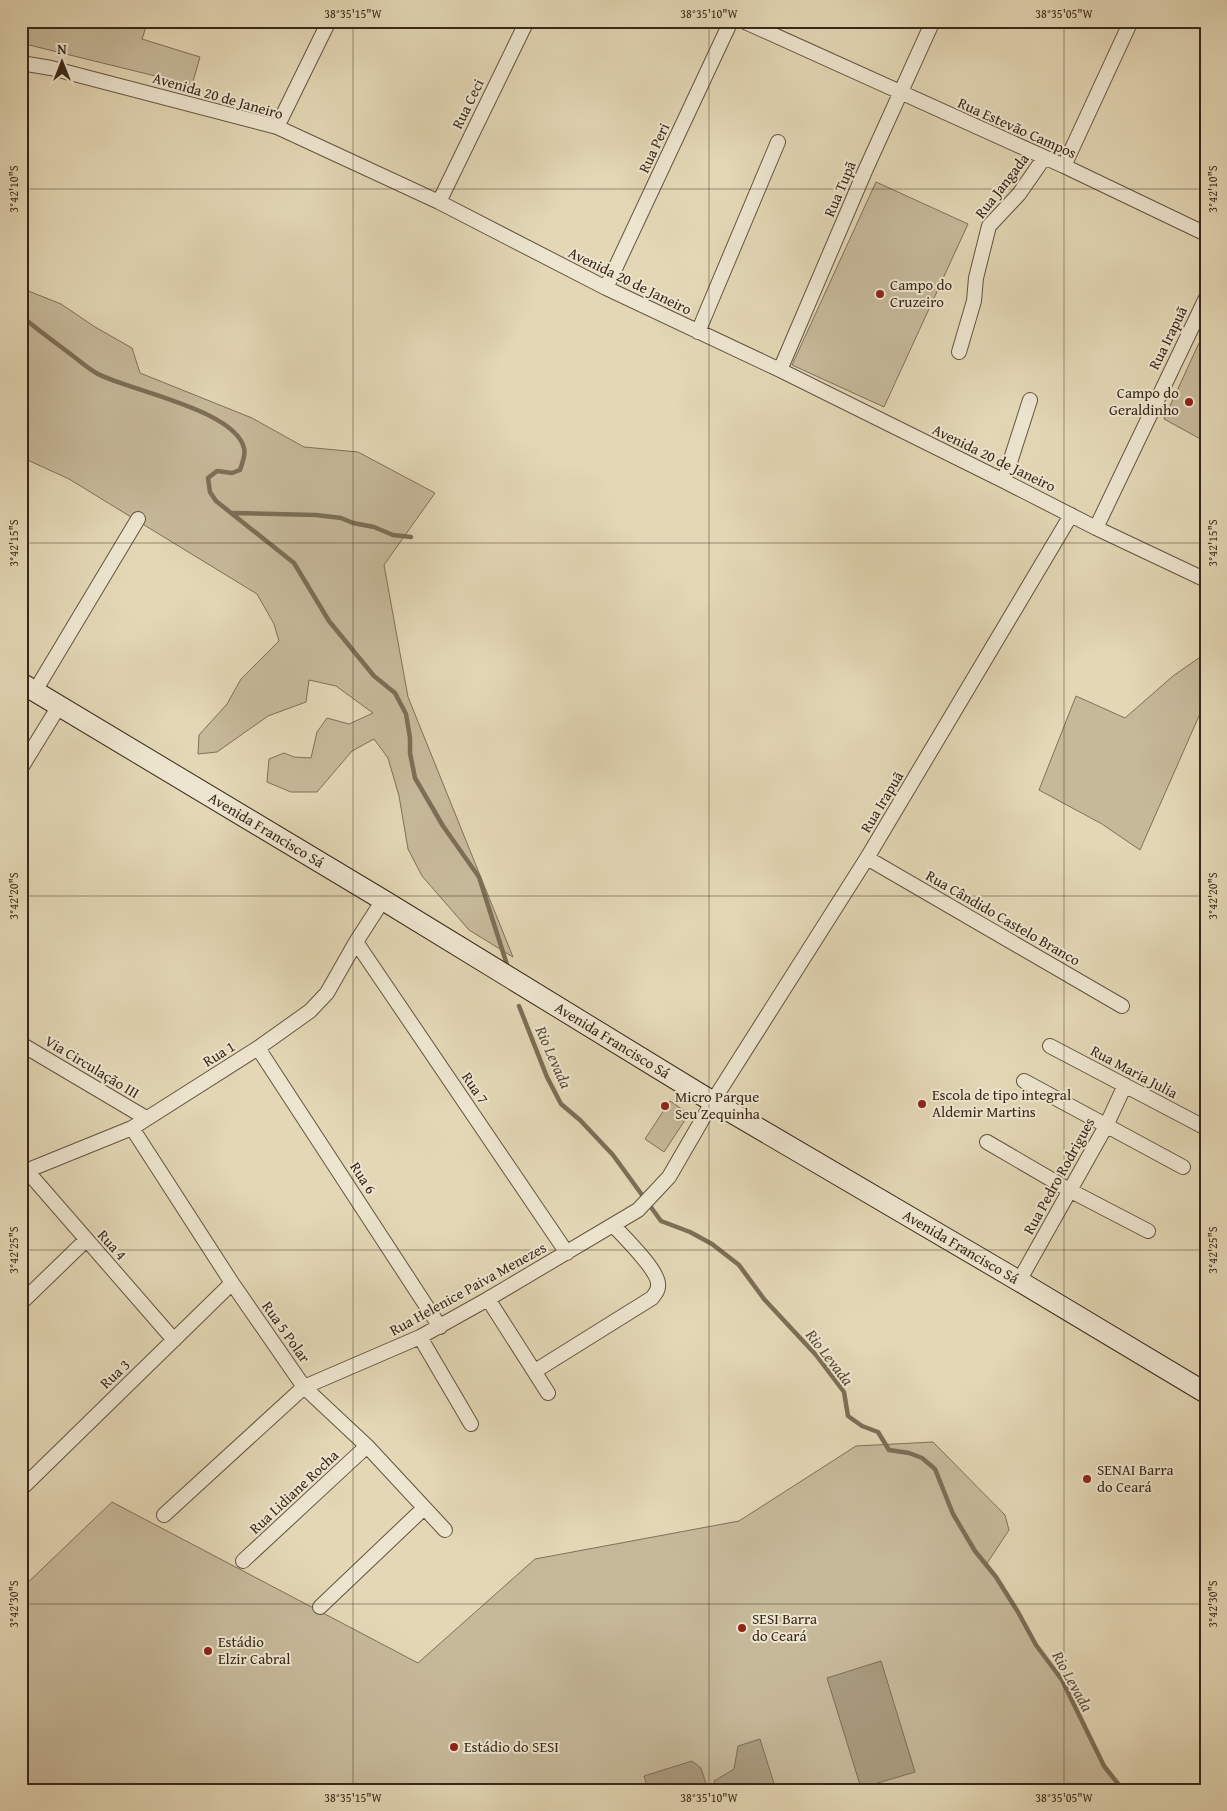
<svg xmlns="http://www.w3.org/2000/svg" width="1227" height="1811" viewBox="0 0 1227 1811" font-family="'Gentium Book Plus',serif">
<rect width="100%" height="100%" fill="#e3d7b5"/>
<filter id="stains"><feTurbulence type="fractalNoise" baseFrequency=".004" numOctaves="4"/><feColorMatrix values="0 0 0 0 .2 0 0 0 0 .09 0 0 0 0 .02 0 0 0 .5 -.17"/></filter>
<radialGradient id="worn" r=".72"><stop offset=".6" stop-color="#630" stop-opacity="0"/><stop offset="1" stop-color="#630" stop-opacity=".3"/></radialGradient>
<path fill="#c6b99a" stroke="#7f7059" d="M21,21H148L142,39L200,57L192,85L21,43Z
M876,182L968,224L884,407L792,365Z
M21,288L61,304L95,327L132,348L140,373L252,418L304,447L358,452L435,493L384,565L408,697L513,957L469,930L422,876L408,849L399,796L388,758L374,739L352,751L317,792H291L267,782L269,759L284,753L294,757L311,758L317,732L327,718L349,724L373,713L336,686L309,680L306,702L268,716L217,752L198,754L199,735L227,704L241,679L279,641L274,624L257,594L69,479L21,457Z
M1199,343L1206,346V442L1164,419Z
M1203,655L1206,657V700L1140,850L1102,824L1039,790L1076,696L1125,718L1173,676Z
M670,1101L689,1114L664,1152L645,1139Z
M933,1442L1005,1515L1009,1530L986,1565L996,1577L1018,1612L1036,1645L1062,1680L1104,1766L1123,1790H21V1589L112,1502L418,1663L535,1559L739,1521L856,1446Z"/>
<path fill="#a99c80" stroke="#7c6e56" d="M881,1661L915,1772L861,1788L827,1678Z
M760,1739L776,1790H716L714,1781L734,1769L738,1746Z
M692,1761L701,1768L708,1790H648L644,1776Z"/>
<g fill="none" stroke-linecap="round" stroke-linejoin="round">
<path stroke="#7c6e56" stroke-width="4.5" d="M21,316C38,330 56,343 73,356C81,362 89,369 98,374C131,391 235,410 244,448C246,456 242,463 240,470L232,473L217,471L208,478L210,492L216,501L294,563L329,621L374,676L395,693L406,714L410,738V753L415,778L443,826L479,877L508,968
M233,513L316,515L341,518L353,523L374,527L393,535L411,537
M519,1006L547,1077L561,1104L580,1120L613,1155L661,1221L690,1232L712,1244L739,1265L764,1299L816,1355L844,1392L848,1416L862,1426L878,1432L889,1450L909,1453L922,1458L935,1469L953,1514L975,1551L996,1577L1018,1612L1036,1645L1062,1680L1104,1766L1123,1790"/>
<defs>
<path id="street" d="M743,21L1064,166L1206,234
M21,63L51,68L277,127L439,202L606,288L780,370L1004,481L1096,528L1206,580
M277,127L329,21
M1064,166L1131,21
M439,202L527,21
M606,288L731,21
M698,332L778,142
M959,352L974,301L976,278L989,226L1019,194L1044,158
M780,370L865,171L933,21
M1004,481L1030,400
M1096,528L1206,298
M35,691L138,519
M21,768L59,706
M867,858L1122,1006
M356,942L567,1253
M21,1044L146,1118
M1050,1046L1204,1127
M258,1048L440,1327
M1024,1081L1183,1167
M132,1128L232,1283L304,1387L367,1446L445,1530
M987,1142L1071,1191L1148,1231
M21,1168L27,1171L174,1340
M21,1173L132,1128L258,1048L310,1011L327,993L356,942L383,900
M1019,1281L1106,1126L1125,1085
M488,1299L548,1393
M21,1303L86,1240
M420,1337L471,1424
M535,1371L652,1298C655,1294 659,1290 658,1284C658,1270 624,1237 613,1225
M21,1489L232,1283
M164,1515L304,1387L420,1337L488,1299L638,1210L669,1177L713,1101L867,858L1071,515
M243,1561L367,1446
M320,1607L424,1508"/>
<g id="secondary">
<path id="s1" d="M21,683L383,900L700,1094L1019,1281L1206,1393"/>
</g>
</defs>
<use href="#street" stroke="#63543f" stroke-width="16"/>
<use href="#secondary" stroke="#382818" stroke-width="22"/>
<use href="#street" stroke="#ede5cf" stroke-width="14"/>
<use href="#secondary" stroke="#ede5cf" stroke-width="20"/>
</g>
<path fill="none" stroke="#382818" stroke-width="1" stroke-opacity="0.45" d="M353,21V1790M709,21V1790M1064,21V1790M21,189H1206M21,543H1206M21,896H1206M21,1250H1206M21,1604H1206"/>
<g fill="#8f2418" stroke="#ede5cf" stroke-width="2">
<circle cx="880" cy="294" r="5"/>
<circle cx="1189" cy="402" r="5"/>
<circle cx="922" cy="1104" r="5"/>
<circle cx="665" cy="1106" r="5"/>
<circle cx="1087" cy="1479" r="5"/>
<circle cx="742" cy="1628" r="5"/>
<circle cx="208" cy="1651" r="5"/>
<circle cx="454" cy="1747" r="5"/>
</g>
<g text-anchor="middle" stroke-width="4" stroke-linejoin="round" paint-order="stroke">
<g font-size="15" fill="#382818" stroke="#ede5cf">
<text transform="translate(218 96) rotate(16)" y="5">Avenida 20 de Janeiro</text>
<text transform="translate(468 104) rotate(-64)" y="5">Rua Ceci</text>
<text transform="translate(1017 128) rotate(24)" y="5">Rua Estevão Campos</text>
<text transform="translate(654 148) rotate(-65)" y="5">Rua Peri</text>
<text transform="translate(1002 186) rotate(-52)" y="5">Rua Jangada</text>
<text transform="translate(840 189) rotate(-67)" y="5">Rua Tupã</text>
<text transform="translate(630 281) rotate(26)" y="5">Avenida 20 de Janeiro</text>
<text transform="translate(1168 338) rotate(-64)" y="5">Rua Irapuã</text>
<text transform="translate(994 458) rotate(26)" y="5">Avenida 20 de Janeiro</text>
<text transform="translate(882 802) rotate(-59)" y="5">Rua Irapuã</text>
<text dy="5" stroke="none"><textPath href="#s1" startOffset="286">Avenida Francisco Sá</textPath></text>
<text transform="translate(1003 918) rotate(30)" y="5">Rua Cândido Castelo Branco</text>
<text dy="5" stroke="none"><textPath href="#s1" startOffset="691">Avenida Francisco Sá</textPath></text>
<text transform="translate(219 1054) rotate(-32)" y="5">Rua 1</text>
<text transform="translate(92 1067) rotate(31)" y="5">Via Circulação III</text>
<text transform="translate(1134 1072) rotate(28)" y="5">Rua Maria Julia</text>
<text transform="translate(475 1088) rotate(56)" y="5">Rua 7</text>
<text transform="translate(1059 1176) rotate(-61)" y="5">Rua Pedro Rodrigues</text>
<text transform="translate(363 1178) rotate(57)" y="5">Rua 6</text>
<text transform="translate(112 1245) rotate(48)" y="5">Rua 4</text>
<text dy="5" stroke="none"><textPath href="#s1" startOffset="1096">Avenida Francisco Sá</textPath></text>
<text transform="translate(468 1289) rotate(-29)" y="5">Rua Helenice Paiva Menezes</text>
<text transform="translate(286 1332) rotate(55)" y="5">Rua 5 Polar</text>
<text transform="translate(115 1374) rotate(-44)" y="5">Rua 3</text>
<text transform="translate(294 1492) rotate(-43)" y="5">Rua Lidiane Rocha</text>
</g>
<g font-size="15" fill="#382818" stroke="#ede5cf" text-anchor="start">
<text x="890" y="290">Campo do<tspan x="890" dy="17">Cruzeiro</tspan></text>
<text x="1179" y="398" text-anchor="end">Campo do<tspan x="1179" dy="17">Geraldinho</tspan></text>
<text x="932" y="1100">Escola de tipo integral<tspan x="932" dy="17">Aldemir Martins</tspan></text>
<text x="675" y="1102">Micro Parque<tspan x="675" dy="17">Seu Zequinha</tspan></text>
<text x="1097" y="1475">SENAI Barra<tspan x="1097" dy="17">do Ceará</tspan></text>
<text x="752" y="1624">SESI Barra<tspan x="752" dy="17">do Ceará</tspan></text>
<text x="218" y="1647">Estádio<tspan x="218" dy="17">Elzir Cabral</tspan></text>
<text x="464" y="1752">Estádio do SESI</text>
</g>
<g font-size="16" font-style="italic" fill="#5a4b37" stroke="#ede5cf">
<text transform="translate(554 1057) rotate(66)" y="6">Rio Levada</text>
<text transform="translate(830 1357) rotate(52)" y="6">Rio Levada</text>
<text transform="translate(1073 1681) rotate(61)" y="6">Rio Levada</text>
</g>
</g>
<rect width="1227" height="1811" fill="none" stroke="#e3d7b5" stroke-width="55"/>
<g transform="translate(62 62)" stroke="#ede5cf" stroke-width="4" paint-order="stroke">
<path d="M0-4L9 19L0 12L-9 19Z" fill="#382818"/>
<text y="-8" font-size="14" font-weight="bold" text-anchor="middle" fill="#382818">N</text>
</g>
<rect x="28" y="28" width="1172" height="1756" fill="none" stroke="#382818" stroke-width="2"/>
<g font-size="12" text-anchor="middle" fill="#382818">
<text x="353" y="18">38°35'15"W</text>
<text x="709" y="18">38°35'10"W</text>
<text x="1064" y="18">38°35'05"W</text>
<text transform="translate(14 189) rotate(-90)" y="4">3°42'10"S</text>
<text transform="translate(1213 189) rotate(-90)" y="4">3°42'10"S</text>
<text transform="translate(14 543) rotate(-90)" y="4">3°42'15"S</text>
<text transform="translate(1213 543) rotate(-90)" y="4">3°42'15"S</text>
<text transform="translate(14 896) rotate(-90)" y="4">3°42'20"S</text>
<text transform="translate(1213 896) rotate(-90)" y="4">3°42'20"S</text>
<text transform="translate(14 1250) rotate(-90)" y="4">3°42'25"S</text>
<text transform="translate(1213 1250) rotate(-90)" y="4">3°42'25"S</text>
<text transform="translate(14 1604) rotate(-90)" y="4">3°42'30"S</text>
<text transform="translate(1213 1604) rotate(-90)" y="4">3°42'30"S</text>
<text x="353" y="1802">38°35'15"W</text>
<text x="709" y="1802">38°35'10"W</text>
<text x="1064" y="1802">38°35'05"W</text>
</g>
<rect width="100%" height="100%" filter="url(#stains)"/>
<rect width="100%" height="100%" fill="url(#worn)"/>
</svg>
